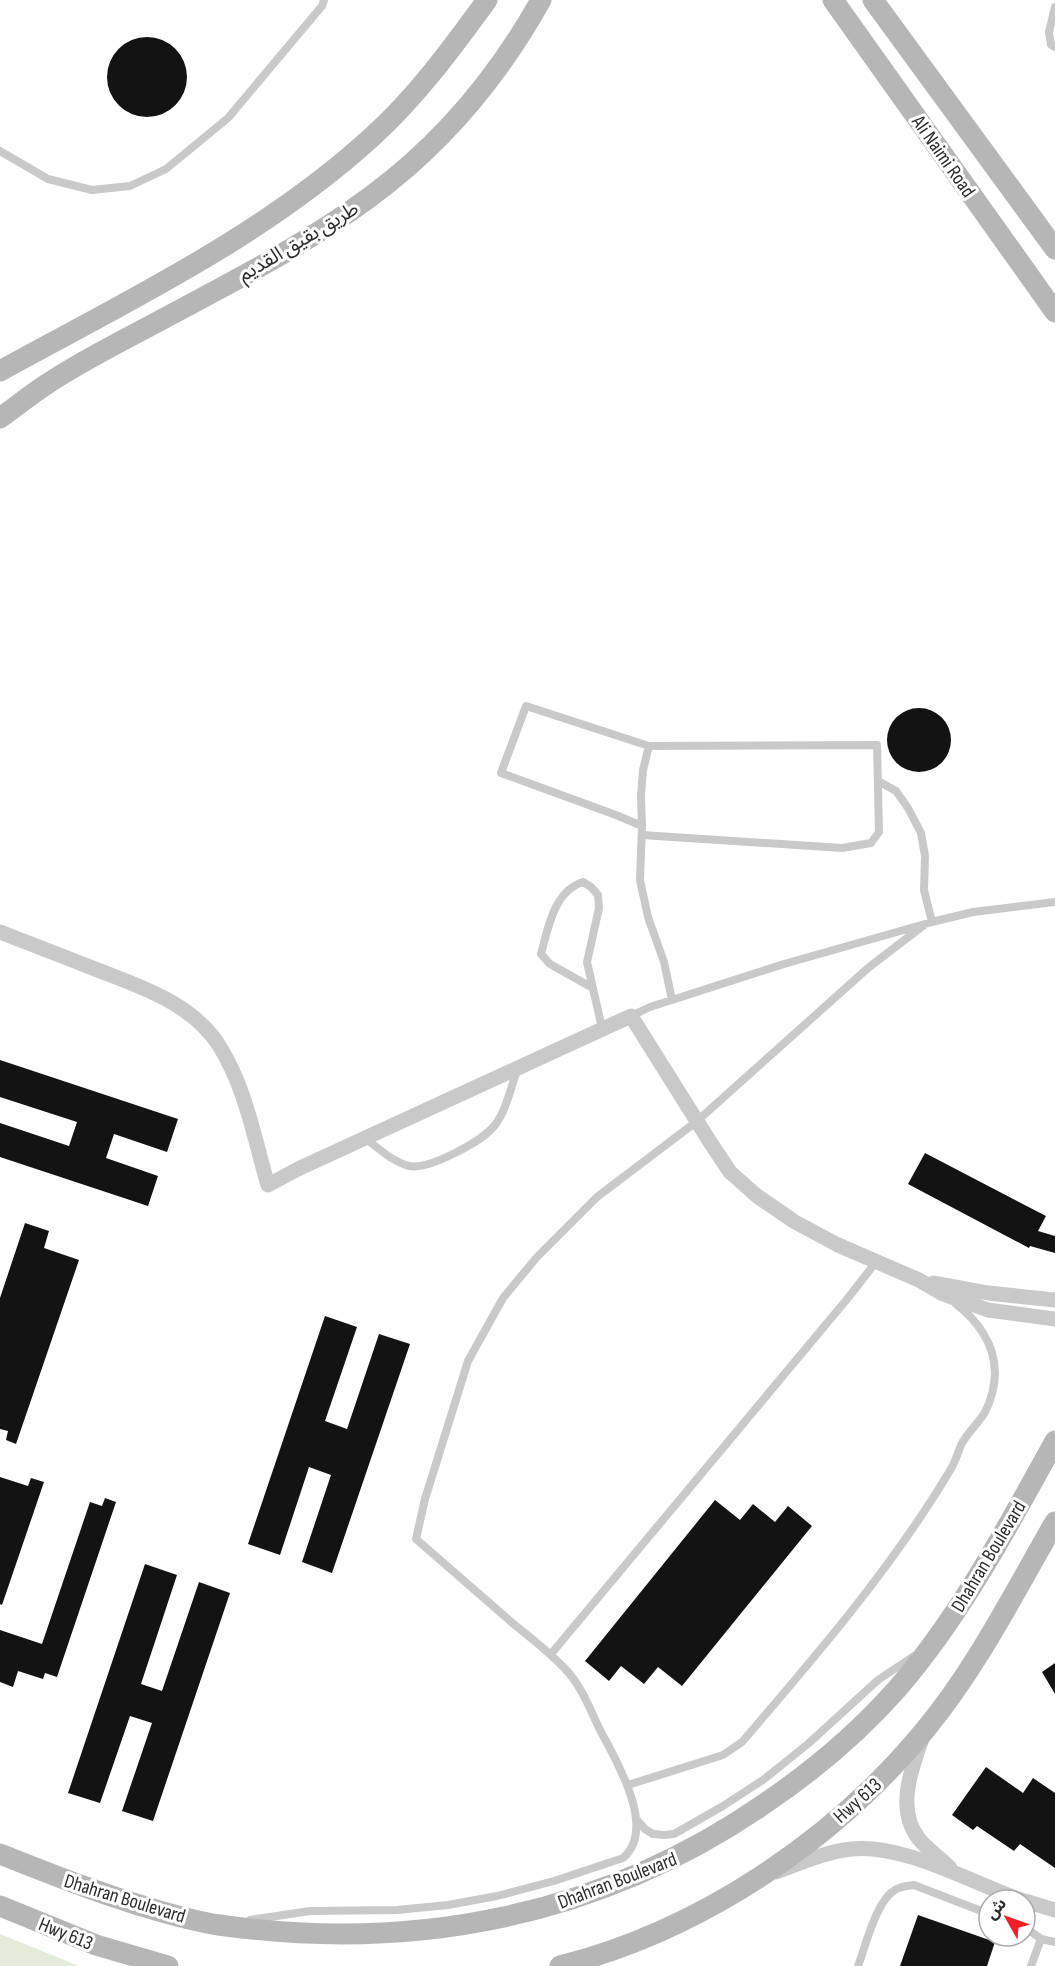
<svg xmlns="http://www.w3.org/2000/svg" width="1055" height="1966" viewBox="0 0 1055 1966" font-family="'Sofia Sans Condensed','Noto Sans Arabic',sans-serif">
<rect width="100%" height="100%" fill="#fff"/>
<path fill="#e2ecd8" d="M0,1934L79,1966H0Z"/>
<path fill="#131313" d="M107 77a40 40 0 1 1 80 0a40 40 0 1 1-80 0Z
M887 740a32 32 0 1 1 64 0a32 32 0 1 1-64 0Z
M0,1060L178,1119L167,1152L114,1134L106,1158L158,1176L148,1206L0,1157V1123L69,1146L77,1122L0,1097Z
M925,1153L1046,1216L1038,1231L1055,1236V1253L1030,1246L1029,1248L908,1184Z
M25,1223L49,1231L44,1248L79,1260L16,1444L6,1440L8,1431L0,1429V1298Z
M325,1316L357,1327L325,1421L347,1429L379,1334L410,1344L332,1573L302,1562L331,1475L309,1467L280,1555L248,1544Z
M0,1477L28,1486L31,1478L44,1482L2,1605L0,1604Z
M105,1498L116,1502L57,1677L45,1673L43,1679L18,1671L13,1687L0,1682V1630L42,1644L90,1502L102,1506Z
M715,1500L740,1520L753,1504L775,1522L788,1506L812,1526L682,1686L658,1667L644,1684L621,1666L609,1681L585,1661Z
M145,1564L177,1575L141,1684L162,1691L199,1582L230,1593L153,1821L122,1811L152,1723L130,1716L100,1803L68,1793Z
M1055,1663V1694L1042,1672Z
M986,1767L1023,1793L1033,1778L1055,1793V1868L1020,1844L1014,1851L977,1826L973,1830L952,1815Z
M918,1915L995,1942L987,1966H900Z"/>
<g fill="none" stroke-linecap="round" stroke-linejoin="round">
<path stroke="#c9c9c9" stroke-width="8" d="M1055,7L1049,32L1051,45L1055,47
M0,151L48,179L92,190L130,186L166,169L228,118L322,6L324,0
M649,746L643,770L641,796L642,826L640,880L648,917L664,962L672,1000
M878,781L896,791L908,808L921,833L925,856L924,890L932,922
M642,835L842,848L871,843L879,832L877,745L649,746L526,706L501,773L616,815L642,826
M591,987L550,964L541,954C548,928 554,891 583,882L591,887L598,895L599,908L587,962L602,1028
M631,1016L650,1007L784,964L932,922L973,912L1055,902
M365,1138C378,1148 393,1162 409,1166C429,1170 483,1141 495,1125C507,1109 511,1086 518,1068
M551,1654L848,1298L876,1262
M628,1785L723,1755L742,1742C816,1656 895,1564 952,1467C956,1460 958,1452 961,1445C967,1433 978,1424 985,1412C991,1401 995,1385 995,1373C995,1344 977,1320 956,1304
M636,1819L645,1829L653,1834L664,1835L674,1834L723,1806L763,1780L809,1743L878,1680L914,1656
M250,1920L310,1911L397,1910L448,1905L497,1896L554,1881L623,1858C658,1828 615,1759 599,1728C590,1709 582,1688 568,1672C550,1652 529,1637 509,1620C478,1593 447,1566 416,1539L425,1499L468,1361L503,1298L537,1257L597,1197L696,1122L868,968L924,925
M1025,1927L1041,1939L1055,1942
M858,1966C866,1945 876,1901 895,1890C901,1886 907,1886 914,1885L989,1914
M1031,1966L1041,1939"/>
<path stroke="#c9c9c9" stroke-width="15" d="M0,932C30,944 60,955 90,967C135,985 193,1002 220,1047C246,1089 254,1138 268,1185L300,1168L631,1016L710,1142L730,1172L757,1196L795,1222L838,1245L919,1280L943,1294L988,1310L1055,1319
M934,1283L988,1293L1055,1300
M923,1736C912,1767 895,1809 919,1839C927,1849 940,1858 950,1868
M776,1872C801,1863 825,1852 851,1849C903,1843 972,1883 1021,1900
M1025,1901L1055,1910"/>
<path stroke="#b6b6b6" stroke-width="21" d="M833,0L1055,312
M873,0L1055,249
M0,371C129,300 264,236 373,136C417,96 452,48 487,0
M0,418C14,408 29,396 44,386C76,364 112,346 146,328C222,287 301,248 370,197C441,145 498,77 541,0
M0,1854C60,1878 119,1901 181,1917C194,1920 206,1923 219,1925C415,1953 603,1916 767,1802C814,1770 859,1732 897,1689C961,1615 1008,1526 1055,1441
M0,1906L96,1945L168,1966
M560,1966C699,1931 834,1841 925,1730C977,1667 1014,1593 1055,1522"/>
</g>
<g text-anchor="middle" stroke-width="6" stroke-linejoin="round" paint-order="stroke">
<g font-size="20" fill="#2c2c2c" stroke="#fff">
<text transform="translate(944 156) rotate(55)" y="7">Ali Naimi Road</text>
<text transform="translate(298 241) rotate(-31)" y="7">طريق بقيق القديم</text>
<text transform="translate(988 1556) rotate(-59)" y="7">Dhahran Boulevard</text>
<text transform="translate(857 1800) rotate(-42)" y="7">Hwy 613</text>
<text transform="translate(617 1880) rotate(-21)" y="7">Dhahran Boulevard</text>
<text transform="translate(125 1898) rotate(17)" y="7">Dhahran Boulevard</text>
<text transform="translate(66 1933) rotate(22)" y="7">Hwy 613</text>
</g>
</g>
<g transform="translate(1007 1918) rotate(310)"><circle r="28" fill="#ffffff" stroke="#ababab" stroke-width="1.5"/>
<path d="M0-4.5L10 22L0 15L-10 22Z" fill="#f31f24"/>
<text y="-9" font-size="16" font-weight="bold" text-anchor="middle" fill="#2c2c2c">ش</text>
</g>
</svg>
